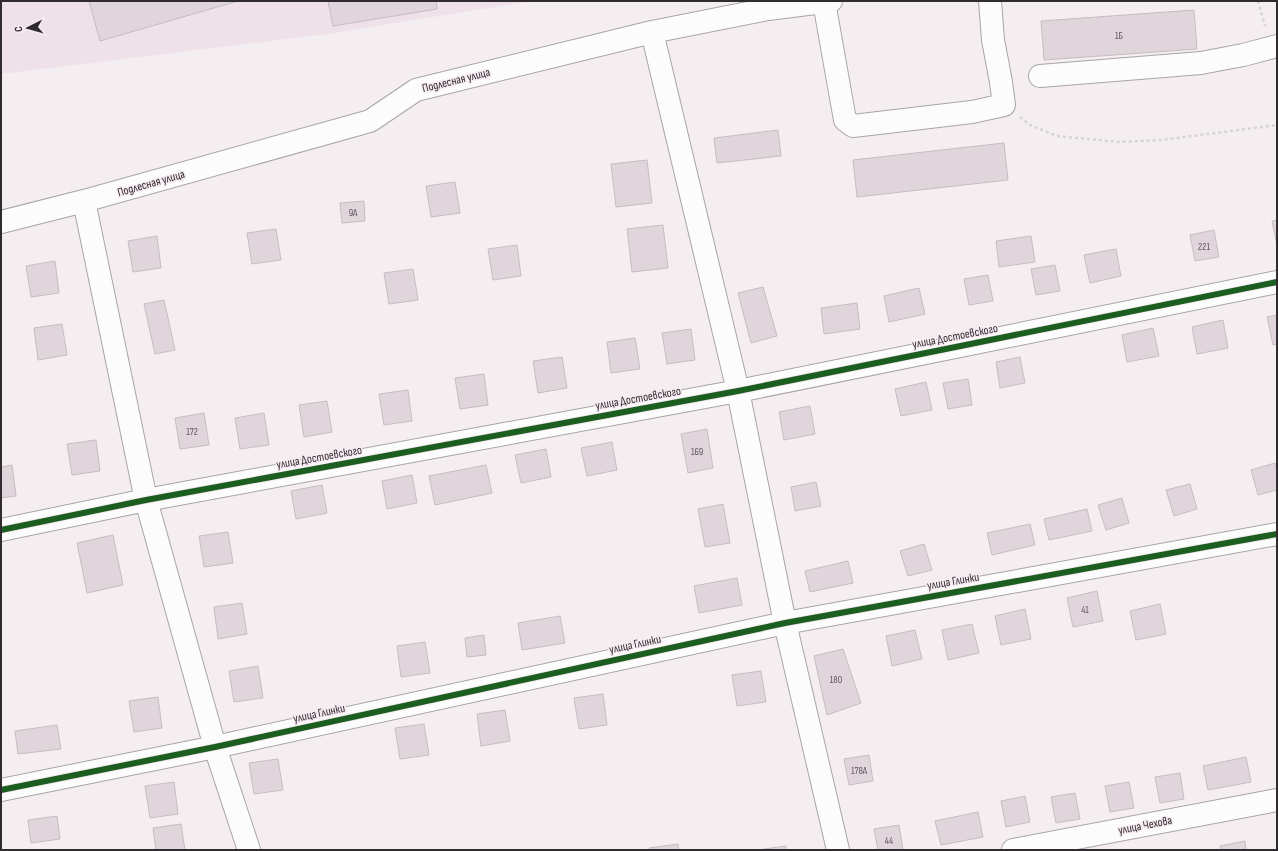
<svg xmlns="http://www.w3.org/2000/svg" width="1278" height="851" viewBox="0 0 1278 851" font-family="'Sofia Sans Condensed',sans-serif">
<rect width="100%" height="100%" fill="#f4eef1"/>
<path fill="#efe1e9" d="M1,1H532L328,34L1,74Z"/>
<path fill="#e1d5dc" stroke="#c3bec1" d="M89,1H238L100,41Z
M328,1H436L437,9L333,26Z
M1194,10L1197,49L1044,60L1041,21Z
M778,130L781,156L717,163L714,138Z
M1004,143L1008,180L857,197L853,160Z
M647,160L652,203L616,207L611,164Z
M455,182L460,213L431,217L426,186Z
M364,201L365,221L342,223L340,203Z
M1277,220V245L1272,221Z
M663,225L668,268L632,272L627,229Z
M276,229L281,260L252,264L247,233Z
M1214,230L1219,257L1195,261L1190,235Z
M157,236L161,268L133,272L128,241Z
M1031,236L1035,262L999,267L996,241Z
M517,245L521,276L493,280L488,249Z
M1116,249L1121,276L1090,283L1084,255Z
M55,261L59,293L31,297L26,266Z
M1055,265L1060,291L1036,295L1031,269Z
M413,269L418,300L389,304L384,273Z
M988,275L993,301L969,305L964,279Z
M763,287L777,336L751,343L738,293Z
M919,288L925,314L889,322L884,296Z
M164,300L175,350L155,354L144,304Z
M857,303L860,329L824,334L821,308Z
M1277,315V344L1273,345L1267,317Z
M1223,320L1228,348L1197,354L1192,327Z
M62,324L67,355L38,360L34,328Z
M1153,328L1159,356L1127,362L1122,335Z
M691,329L695,360L667,364L662,333Z
M635,338L640,369L611,373L607,342Z
M562,357L567,388L538,393L533,361Z
M1020,357L1025,383L1000,388L996,362Z
M484,374L488,405L460,409L455,378Z
M968,379L972,405L948,409L943,383Z
M926,382L932,410L901,416L895,389Z
M408,390L412,421L384,425L379,394Z
M327,401L332,432L304,437L299,405Z
M810,406L815,434L784,440L779,412Z
M204,413L209,445L180,449L175,418Z
M264,413L269,445L240,449L235,418Z
M707,429L713,468L688,473L681,434Z
M96,440L100,471L72,475L67,444Z
M612,442L617,470L587,476L581,448Z
M546,449L551,477L521,483L515,455Z
M1275,463L1277,470V490L1258,495L1251,470Z
M12,465L16,496L1,498V467Z
M486,465L492,493L435,505L429,476Z
M412,475L417,503L387,509L382,481Z
M816,482L821,506L795,511L791,487Z
M1190,484L1197,509L1174,516L1166,490Z
M322,485L327,513L296,519L291,491Z
M1122,498L1129,523L1106,530L1098,505Z
M723,504L730,543L705,547L698,509Z
M1087,509L1092,531L1049,540L1044,519Z
M1030,524L1035,545L992,555L987,533Z
M228,532L233,563L204,567L199,536Z
M113,535L123,585L87,593L77,543Z
M924,544L932,570L908,576L900,551Z
M848,561L853,583L810,592L805,571Z
M737,578L742,605L699,613L694,586Z
M1097,591L1103,621L1073,627L1067,598Z
M242,603L247,634L218,639L214,607Z
M1160,604L1166,634L1136,640L1130,611Z
M1025,609L1031,639L1001,645L995,616Z
M560,616L565,643L522,650L518,623Z
M972,624L979,653L948,660L942,630Z
M915,630L922,659L892,666L886,636Z
M484,635L486,655L467,657L465,638Z
M425,642L430,673L401,677L397,646Z
M843,649L861,703L827,715L814,656Z
M258,666L263,698L234,702L229,671Z
M761,671L766,702L737,706L732,675Z
M603,694L607,725L579,729L574,698Z
M158,697L162,728L134,732L129,701Z
M505,710L510,741L481,746L477,714Z
M424,724L429,755L400,759L395,728Z
M57,725L61,749L18,754L15,731Z
M869,755L873,781L849,785L844,759Z
M1246,757L1251,782L1208,790L1203,766Z
M278,759L283,790L254,794L249,763Z
M1180,773L1184,799L1160,803L1155,777Z
M174,782L178,814L150,818L145,786Z
M1129,782L1134,808L1110,812L1105,786Z
M1075,793L1080,819L1056,823L1051,797Z
M1025,796L1030,822L1006,827L1001,801Z
M978,812L983,837L941,845L935,821Z
M57,816L60,839L31,843L28,820Z
M181,824L185,850H156L153,828Z
M899,825L903,850H878L874,829Z
M1245,841L1246,850H1221L1220,846Z
M678,844L679,850H649V848Z
M786,846V850H757Z"/>
<g fill="none" stroke-linecap="round" stroke-linejoin="round">
<defs>
<path id="minor" d="M824,2L845,120L853,126L972,112L1004,105L1001,82L993,40L990,1
M652,32L738,391L785,623L838,850
M1040,76L1201,63L1243,55L1277,46
M84,201L146,500L215,747L249,850
M1,222L84,201L370,121L416,90L652,32L768,9L831,1
M1,530L146,500L738,391L1277,282
M1,790L215,747L785,623L1277,534
M1013,850L1277,800"/>
</defs>
<use href="#minor" stroke="#a9a4a7" stroke-width="24"/>
<path stroke="#d5d3d4" stroke-width="2.5" stroke-dasharray="3 3" stroke-linecap="butt" d="M1258,1L1265,26
M1020,117L1030,125L1057,136L1119,142L1161,140L1277,125"/>
<use href="#minor" stroke="#fdfcfd" stroke-width="22"/>
<defs>
<path id="cycleway" d="M1,530L146,500L738,391L1277,282
M1,790L215,747L785,623L1277,534"/>
</defs>
<use href="#cycleway" stroke="#f7ebf2" stroke-width="8"/>
<use href="#cycleway" stroke="#1b5e20" stroke-width="6"/>
</g>
<g text-anchor="middle" stroke-width="3" stroke-linejoin="round" paint-order="stroke">
<g font-size="10" fill="#5c565a">
<text x="1119" y="39">1Б</text>
<text x="353" y="216">9А</text>
<text x="1204" y="250">221</text>
<text x="192" y="435">172</text>
<text x="697" y="455">169</text>
<text x="1085" y="613">41</text>
<text x="836" y="683">180</text>
<text x="859" y="774">178А</text>
<text x="889" y="844">44</text>
</g>
<g font-size="12" fill="#302b2e" stroke="#f7ebf2">
<text transform="translate(456 80) rotate(-14)" y="4">Подлесная улица</text>
<text transform="translate(151 183) rotate(-16)" y="4">Подлесная улица</text>
<text transform="translate(955 336) rotate(-11)" y="4">улица Достоевского</text>
<text transform="translate(638 398) rotate(-10)" y="4">улица Достоевского</text>
<text transform="translate(319 457) rotate(-10)" y="4">улица Достоевского</text>
<text transform="translate(953 581) rotate(-10)" y="4">улица Глинки</text>
<text transform="translate(635 644) rotate(-12)" y="4">улица Глинки</text>
<text transform="translate(319 713) rotate(-12)" y="4">улица Глинки</text>
<text transform="translate(1145 825) rotate(-11)" y="4">улица Чехова</text>
</g>
</g>
<rect width="1278" height="851" fill="none" stroke="#302b2e" stroke-width="4"/>
<g transform="translate(28 28) rotate(264)" stroke="#f7ebf2" stroke-width="3" paint-order="stroke">
<path d="M0-3L7 15L0 10L-7 15Z" fill="#302b2e"/>
<text y="-6" font-size="11" font-weight="bold" text-anchor="middle" fill="#302b2e">С</text>
</g>
</svg>
